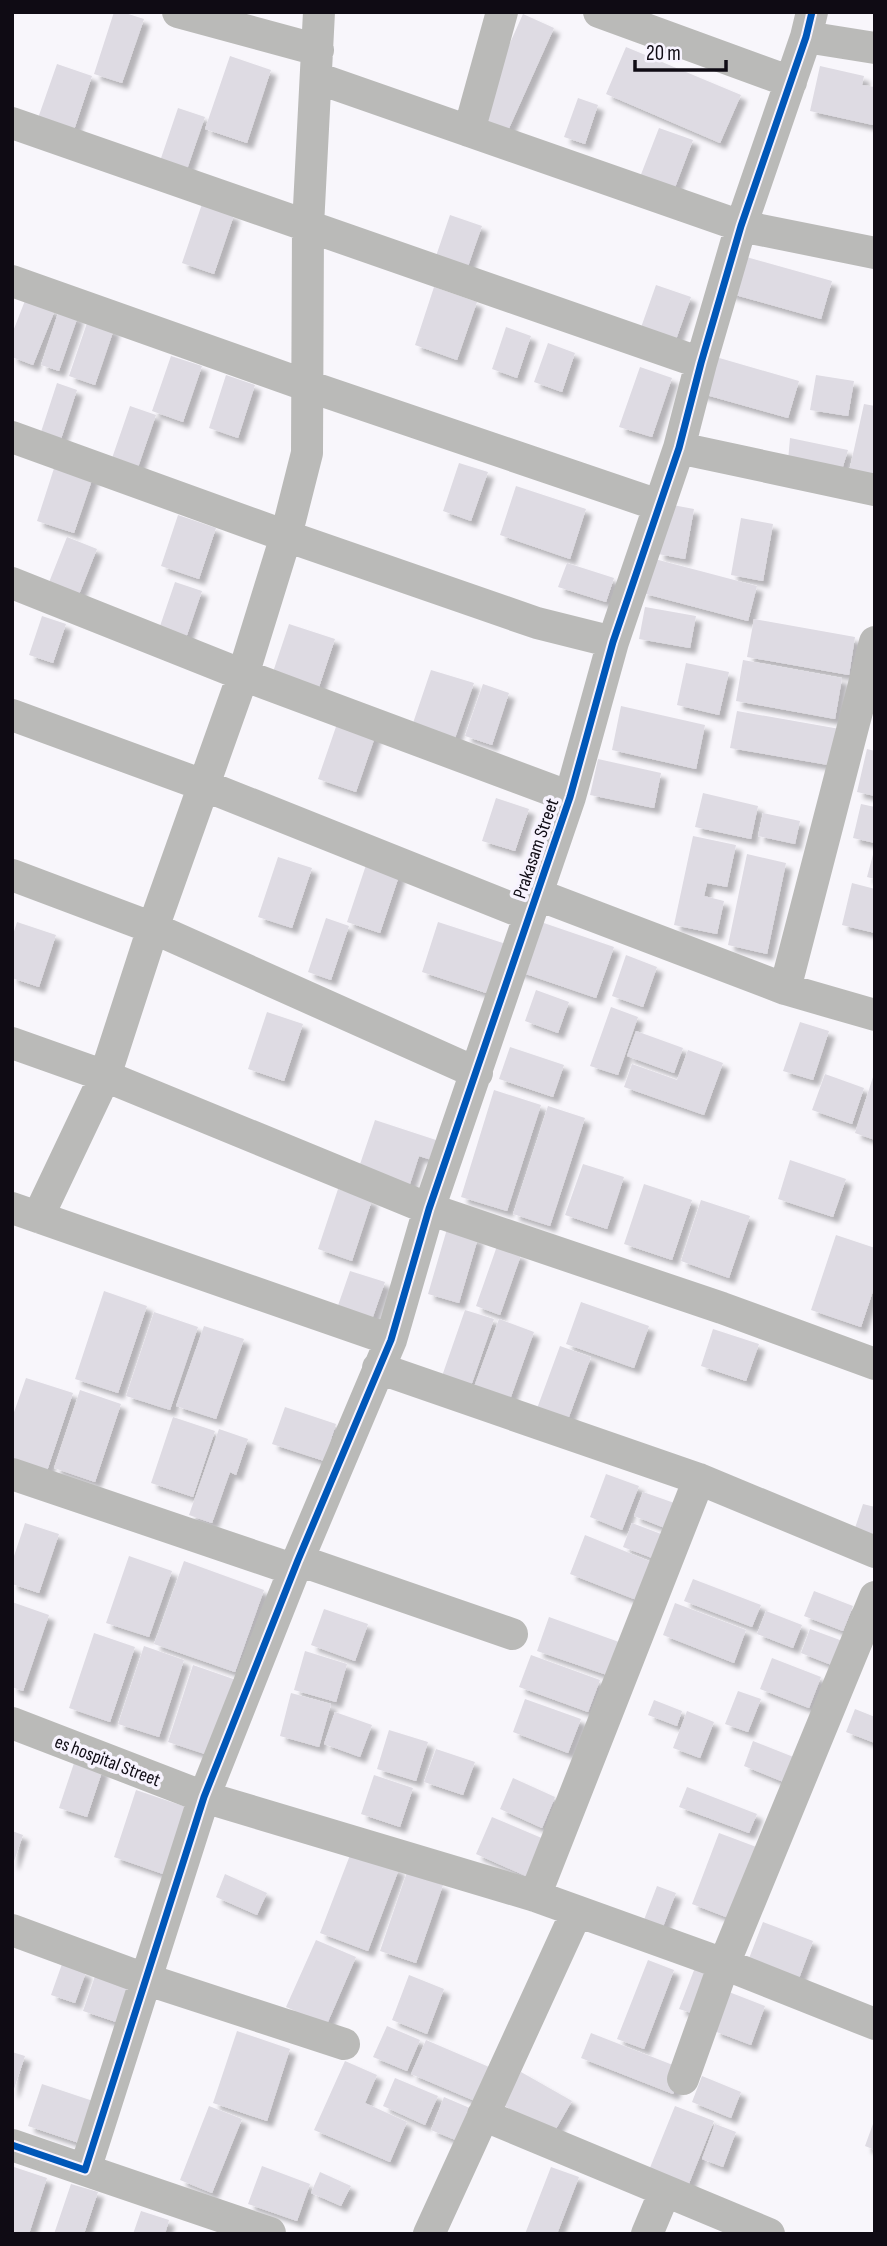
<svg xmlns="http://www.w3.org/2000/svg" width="887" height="2246" viewBox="0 0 887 2246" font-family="'Sofia Sans Condensed',sans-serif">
<defs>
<filter id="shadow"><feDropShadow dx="6" dy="6" stdDeviation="2" flood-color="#0004"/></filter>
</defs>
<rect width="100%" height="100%" fill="#f8f6fb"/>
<path fill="#dedbe3" filter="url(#shadow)" d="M114,12H122L144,19L122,83L94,74Z
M523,14L554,28L506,135L475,121Z
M626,47L741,95L720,143L606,94Z
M230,56L271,70L247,143L205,129Z
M57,64L92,76L73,133L37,121Z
M820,66L864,76L862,85L875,87L873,125L810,111Z
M578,98L598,105L585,144L564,137Z
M178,108L205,117L185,175L158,167Z
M659,128L693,140L674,190L640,177Z
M202,204L234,215L214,274L182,263Z
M450,215L482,226L466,272L434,262Z
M739,255L832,281L821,319L728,293Z
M656,285L691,297L673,348L638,336Z
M434,287L477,302L457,360L415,345Z
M26,298L55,310L33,365L12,357V334Z
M59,310L78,316L59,371L41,365Z
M88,320L114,329L95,385L69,376Z
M506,327L531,336L517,378L492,369Z
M548,343L575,353L562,392L534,382Z
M709,355L799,381L788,418L699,393Z
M171,356L202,366L183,422L152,411Z
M640,367L672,378L652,437L619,427Z
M226,375L255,385L238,438L209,428Z
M816,375L854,381L848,416L810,410Z
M57,383L77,390L61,439L41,432Z
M864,404L875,406V478L849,472Z
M130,406L156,415L136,473L110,464Z
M790,438L848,450L841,473L788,461Z
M57,459L95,471L74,533L37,521Z
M459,463L488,472L471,521L443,511Z
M516,486L586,509L570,559L500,535Z
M667,504L694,509L685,559L658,554Z
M178,515L216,528L199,579L161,566Z
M741,518L773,524L763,581L731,575Z
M67,537L97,549L76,602L46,590Z
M651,558L757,586L748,621L642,593Z
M567,563L614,578L606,602L558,587Z
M175,582L202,591L185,641L158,632Z
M645,607L696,616L690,648L639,639Z
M42,616L66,624L53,663L29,655Z
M754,619L855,637L849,675L747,657Z
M289,624L335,639L318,690L272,675Z
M743,660L842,678L835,719L736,701Z
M686,663L729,672L719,715L677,705Z
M431,670L474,683L454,741L412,726Z
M483,684L509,693L492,745L465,736Z
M621,706L705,725L696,769L612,750Z
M737,711L840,729L834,766L730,748Z
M339,718L377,731L356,792L318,779Z
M867,749L875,751V796L857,792Z
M598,759L661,773L654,808L590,795Z
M703,793L758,806L751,839L695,827Z
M496,798L529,809L515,851L482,841Z
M861,804L875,807V843L853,838Z
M763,813L800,821L795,844L758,836Z
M693,836L736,845L727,887L707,883L704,896L724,901L717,934L674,925Z
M874,851H875V879L867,877Z
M747,854L786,863L767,954L728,945Z
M278,857L312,868L292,928L258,917Z
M367,862L400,873L380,933L347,922Z
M852,883L875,889V933L842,925Z
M326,918L349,926L331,980L308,972Z
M535,920L614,947L596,998L517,971Z
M17,922L56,935L39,987L12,978V938Z
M438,922L506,944L489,994L422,972Z
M626,955L657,967L643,1007L612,996Z
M536,990L569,1002L558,1033L525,1021Z
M611,1007L638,1017L618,1075L590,1066Z
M267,1012L303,1024L284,1081L248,1069Z
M800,1022L829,1031L813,1080L783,1071Z
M636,1031L683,1048L674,1073L627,1056Z
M510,1047L564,1065L553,1097L499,1079Z
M688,1050L723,1063L704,1115L624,1087L632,1064L677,1080Z
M825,1074L864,1088L852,1124L812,1110Z
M874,1074H875V1140L855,1133Z
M494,1090L541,1105L507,1211L461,1197Z
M548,1106L585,1118L550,1226L513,1214Z
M375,1120L442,1142L435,1161L419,1156L407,1193L356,1176Z
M790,1160L846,1179L833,1217L778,1199Z
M583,1164L624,1177L607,1229L565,1215Z
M644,1184L692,1200L672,1260L624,1244Z
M338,1189L372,1200L352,1261L318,1249Z
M701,1200L750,1216L729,1278L681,1261Z
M447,1229L478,1238L459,1303L428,1294Z
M836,1235L875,1248V1285L861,1327L811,1310Z
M497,1246L521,1255L500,1315L476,1306Z
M350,1271L385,1282L369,1328L334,1317Z
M104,1291L147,1306L118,1393L75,1379Z
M581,1302L649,1326L634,1368L566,1344Z
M465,1310L494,1319L470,1389L441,1379Z
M154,1312L198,1327L170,1410L126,1396Z
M499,1319L534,1332L507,1408L471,1395Z
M204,1326L244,1339L216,1419L176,1406Z
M713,1329L759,1344L746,1381L701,1366Z
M560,1346L591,1357L566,1425L535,1414Z
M26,1378L73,1393L47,1471L12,1460V1418Z
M80,1390L121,1404L95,1482L54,1468Z
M285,1407L336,1424L324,1461L272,1444Z
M173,1417L215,1431L193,1497L151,1483Z
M219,1429L248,1439L236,1475L230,1472L212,1523L189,1515Z
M606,1474L639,1486L622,1530L590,1517Z
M643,1492L680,1505L670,1530L634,1516Z
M863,1504L875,1507V1544L852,1537Z
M25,1523L59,1534L39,1593L12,1584V1562Z
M632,1523L669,1537L660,1561L623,1547Z
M585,1535L654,1563L639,1601L570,1574Z
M129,1556L172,1571L149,1637L106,1623Z
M184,1561L264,1590L235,1672L154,1644Z
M693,1579L761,1605L752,1627L684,1601Z
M814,1591L853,1606L843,1631L804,1616Z
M12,1602L49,1615L23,1691L12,1687Z
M675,1603L746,1630L734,1663L663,1635Z
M324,1609L368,1624L355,1661L311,1645Z
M766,1611L802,1625L793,1648L757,1634Z
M549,1617L619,1642L607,1675L537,1651Z
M810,1629L848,1643L839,1668L801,1653Z
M94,1633L135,1647L110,1722L69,1708Z
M144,1646L184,1660L159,1737L118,1724Z
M305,1651L347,1664L336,1702L294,1690Z
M531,1655L600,1680L588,1712L519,1687Z
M772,1658L821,1677L809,1708L760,1689Z
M193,1665L239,1681L214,1757L168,1742Z
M738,1691L761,1699L748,1732L725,1724Z
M291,1693L331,1704L319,1747L280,1736Z
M525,1699L581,1719L568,1753L513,1732Z
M654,1700L682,1711L677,1726L648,1715Z
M855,1709L875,1717V1743L846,1732Z
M687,1711L714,1722L700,1758L673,1748Z
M335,1712L372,1725L360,1757L324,1744Z
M389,1730L428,1742L416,1781L377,1769Z
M753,1741L796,1758L786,1783L744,1766Z
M436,1749L475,1762L463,1795L424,1782Z
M75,1760L103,1769L87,1817L59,1808Z
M374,1775L413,1788L400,1827L361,1814Z
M513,1778L555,1797L542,1828L500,1809Z
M687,1787L757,1814L749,1833L679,1807Z
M136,1790L186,1807L163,1874L114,1857Z
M492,1817L551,1842L535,1880L476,1854Z
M12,1831L23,1835L13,1864H12Z
M719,1833L759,1848L731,1919L692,1904Z
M352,1850L399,1869L368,1951L320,1933Z
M407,1872L443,1885L416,1963L380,1951Z
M225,1874L267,1893L257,1915L216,1897Z
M657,1886L676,1893L661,1932L642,1925Z
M763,1922L813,1941L798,1981L748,1961Z
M316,1940L356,1957L327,2024L286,2007Z
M648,1960L674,1970L644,2049L617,2039Z
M62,1964L86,1972L75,2003L51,1995Z
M696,1965L717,1973L701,2016L679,2009Z
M409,1975L444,1989L427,2034L392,2020Z
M95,1976L128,1987L116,2022L83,2011Z
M729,1992L765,2006L751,2045L714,2031Z
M387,2026L420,2040L407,2071L373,2057Z
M237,2031L290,2049L267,2121L213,2103Z
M591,2033L683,2069L673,2094L581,2058Z
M426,2040L496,2070L482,2104L411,2074Z
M12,2052L25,2056L13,2092H12Z
M345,2061L377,2075L365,2103L407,2122L390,2162L314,2130Z
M521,2072L572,2101L553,2134L503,2105Z
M702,2076L741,2092L731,2118L692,2102Z
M395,2078L438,2096L425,2125L383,2106Z
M42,2084L93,2101L79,2143L28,2126Z
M444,2097L479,2112L465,2144L431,2130Z
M209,2106L242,2119L212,2193L180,2180Z
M675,2106L714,2121L684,2196L645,2180Z
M874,2121H875V2150L865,2146Z
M715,2124L736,2132L723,2167L702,2159Z
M262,2166L310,2184L297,2221L248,2204Z
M14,2167L47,2178L29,2234H12Z
M551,2167L579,2177L557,2234H525Z
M320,2172L351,2186L341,2206L311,2193Z
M71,2184L98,2192L84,2234H54Z
M141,2211L169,2220L165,2234H133Z"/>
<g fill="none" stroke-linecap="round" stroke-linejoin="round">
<path stroke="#babab8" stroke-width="32" d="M178,12L318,50
M599,12L791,82
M806,37L875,48
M317,78L741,226L875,253
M12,123L701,363
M469,131L502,12
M12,281L308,386L658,505
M12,437L286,536L537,623L613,642
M679,448L875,490
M12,583L243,675L570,797
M12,715L203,785L529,915
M12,875L153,928L477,1073
M536,894L785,989L875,1015
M785,989L875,642
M12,1043L105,1076L429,1209L722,1308L875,1364
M12,1208L391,1340
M38,1217L105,1076L153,928L243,675L286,536L307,453L308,226L319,12
M378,1368L699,1479L875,1552
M12,1474L295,1570
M298,1560L512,1634
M12,1723L204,1797L535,1896L724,1964L875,2024
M535,1896L699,1479
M12,1930L145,1979L344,2044
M683,2079L724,1964L875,1597
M483,2115L769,2234
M12,2145L85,2170L204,1797L298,1560L391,1340L429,1209L570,797L613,642L679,448L701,363L741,226L806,37L812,12
M85,2170L270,2233
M429,2234L577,1911
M647,2234L665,2191"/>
<defs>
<path id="cycleway" d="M12,2145L85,2170L204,1797L298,1560L391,1340L429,1209L570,797L613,642L679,448L701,363L741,226L806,37L812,12"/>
</defs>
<use href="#cycleway" stroke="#f7f3fe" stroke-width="11"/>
<use href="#cycleway" stroke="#0057b8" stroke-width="7"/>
</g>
<g text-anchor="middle" stroke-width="7" stroke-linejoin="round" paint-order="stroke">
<g font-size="19" fill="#0f0b14" stroke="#f7f3fe">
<text transform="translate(535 848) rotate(-71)" y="7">Prakasam Street</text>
<text transform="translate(108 1760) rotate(21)" y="7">es hospital Street</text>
</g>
</g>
<rect width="887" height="2246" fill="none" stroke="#0f0b14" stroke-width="28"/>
<path d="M635 60v10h91v-10" fill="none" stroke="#0f0b14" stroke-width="3.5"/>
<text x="646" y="60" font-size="21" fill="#0f0b14" stroke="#f7f3fe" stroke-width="5" paint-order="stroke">20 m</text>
</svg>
